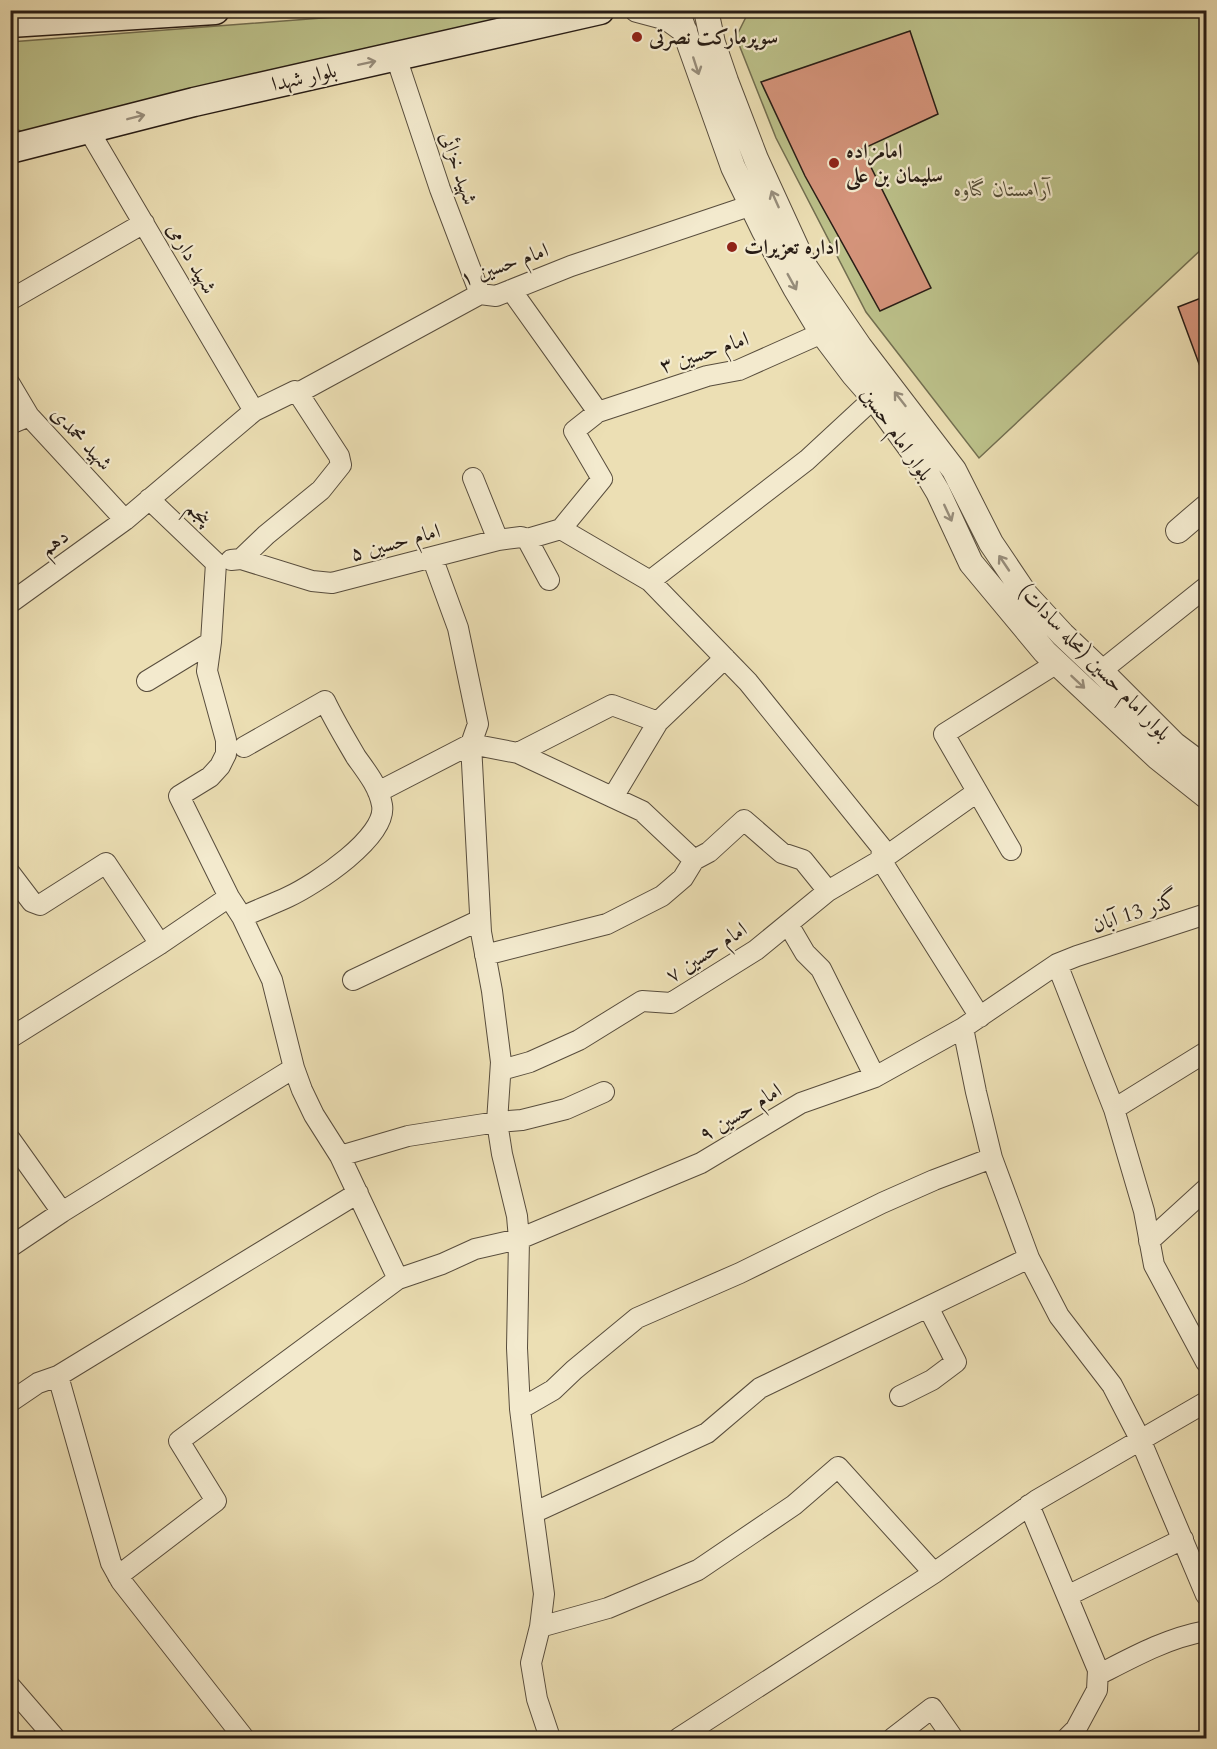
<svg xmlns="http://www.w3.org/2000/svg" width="1217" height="1749" viewBox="0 0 1217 1749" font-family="Cardo,Amiri,serif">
<rect width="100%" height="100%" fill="#ecdfb4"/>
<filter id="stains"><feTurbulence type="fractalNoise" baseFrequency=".00333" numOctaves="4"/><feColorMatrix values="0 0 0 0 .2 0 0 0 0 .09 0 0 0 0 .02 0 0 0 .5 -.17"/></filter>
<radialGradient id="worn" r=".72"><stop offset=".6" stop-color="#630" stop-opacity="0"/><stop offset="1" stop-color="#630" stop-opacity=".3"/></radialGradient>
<path fill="#bcc18a" stroke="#726e50" stroke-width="1.5" d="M413,11H500L501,21L23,132L11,127L10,42Z
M749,11H1206V245L979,458L866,312L776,138L736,37Z"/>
<path fill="#d5947b" stroke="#271c15" stroke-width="1.5" d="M910,31L938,114L862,149L931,288L880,311L805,176L761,82Z
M1206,296V379L1205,380L1178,307Z"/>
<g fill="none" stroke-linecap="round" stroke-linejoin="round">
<defs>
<path id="minor" d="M396,57L440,189L480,294
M88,129L254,411
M511,290L598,412L574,431L602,479L561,529L650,581L748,682L882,848L881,860L980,1017
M10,300L144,223
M10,384L29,416L125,520
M598,412L707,376L739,370L822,333
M10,424L29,416
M473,478L498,540
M149,499L216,563
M527,539L549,580
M432,557L458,628L478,724L471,744L518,753L642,811L694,860
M241,559L312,581L332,583L498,540L521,537L527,539L561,529
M231,560L241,559L266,535L321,490L341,465L339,456L298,393
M216,563L211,642L207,671L226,740V754L220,766L210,777L179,796L229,897L242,917L272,980L294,1068L302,1090L314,1115L340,1156L398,1279
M650,581L807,460L874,398
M10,603L125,520L254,411L295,391L298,393L480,294L496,296L571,266L752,205
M1101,671L1206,587
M147,681L211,642
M518,753L612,705L658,722
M378,792L471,744L481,932L492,991L501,1062L497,1122L502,1154L517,1216L519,1239L517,1348L520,1409L533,1513
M613,797L658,722L725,658
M1011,850L944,734L1057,663
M10,873L32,902L40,905L106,863L160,944
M242,917C257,910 273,904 288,897C314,885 388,837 382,805C379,787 366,771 356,757C345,738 334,720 325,701L244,747
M788,924L805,953L821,969L875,1077
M485,955L607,924L662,896L683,878L694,860L709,852L744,820L782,853L803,860L828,891
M1057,964L1114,1109L1144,1211L1154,1265L1206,1362
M353,980L480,920
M963,1028L976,1092L992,1158L1029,1258L1059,1316L1112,1385L1140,1439L1206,1595
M10,1038L160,944L229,897
M501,1070L530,1062L579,1040L642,1001L671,1003L756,950L828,891L881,860L977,792
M1114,1109L1206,1052
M10,1139L62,1212
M340,1156L408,1136L497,1122L522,1120L566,1109L604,1092
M1149,1241L1206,1189
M10,1247L62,1212L294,1068
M900,1396L932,1380L956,1362L928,1307
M10,1402L38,1383L58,1376
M520,1409L553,1390L574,1370L637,1318L740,1273L882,1203L934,1180L992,1158
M1029,1505L1098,1670L1097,1690L1076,1729L1067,1738
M118,1576L216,1501L179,1441L398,1279L442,1264L475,1249L519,1239L701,1163L801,1103L875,1077L963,1028L1057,964L1077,956L1206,914
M1067,1596L1183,1539
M540,1627L608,1608L698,1570L794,1505L838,1467L934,1573
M1098,1675C1133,1657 1167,1638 1206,1631
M10,1686L55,1738
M244,1738L121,1581L111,1563L58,1376L358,1193
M550,1738L537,1699L531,1663L540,1627L544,1594L533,1513L707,1433L760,1388L1029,1258
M679,1738L934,1573L1037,1500L1206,1402
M893,1738L932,1708L953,1738"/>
<path id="tertiary" d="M637,10L667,18L685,31
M677,10L733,167L764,231L795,288L822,333L853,374L874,398L919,460L938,492L971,563L1045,652L1157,757L1206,796
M706,10L713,43L726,81L756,159L806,268L860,347L954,470L991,543L1026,595L1063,635L1101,671L1174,744L1206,768
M1178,531L1206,507"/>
<path id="secondary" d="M10,23L215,10
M10,149L194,102L600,10"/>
</defs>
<use href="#minor" stroke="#584d3d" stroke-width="22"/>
<use href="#tertiary" stroke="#584d3d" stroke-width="26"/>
<use href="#secondary" stroke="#271c15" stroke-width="31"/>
<use href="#minor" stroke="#f3eace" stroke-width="20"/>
<use href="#tertiary" stroke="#f3eace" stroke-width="24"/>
<use href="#secondary" stroke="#f3eace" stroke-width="28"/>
</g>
<defs><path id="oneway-shaft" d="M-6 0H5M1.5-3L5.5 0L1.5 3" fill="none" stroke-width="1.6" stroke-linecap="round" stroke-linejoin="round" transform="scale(1.5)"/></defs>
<g stroke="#978d7b">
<use href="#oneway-shaft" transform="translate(367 63) rotate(-12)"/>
<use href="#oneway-shaft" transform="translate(696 66) rotate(72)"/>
<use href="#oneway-shaft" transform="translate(136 117) rotate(-14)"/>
<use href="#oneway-shaft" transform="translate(775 199) rotate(-114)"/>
<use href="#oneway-shaft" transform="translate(792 282) rotate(61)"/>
<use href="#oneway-shaft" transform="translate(900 399) rotate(-128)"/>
<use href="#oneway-shaft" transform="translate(948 513) rotate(65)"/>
<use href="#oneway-shaft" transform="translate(1004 563) rotate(-124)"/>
<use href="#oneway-shaft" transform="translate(1078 682) rotate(43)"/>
</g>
<g fill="#8f2418" stroke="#f3eace" stroke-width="2">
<circle cx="637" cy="37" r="6"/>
<circle cx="834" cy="163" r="6"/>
<circle cx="732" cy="247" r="6"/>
</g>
<g text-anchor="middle" stroke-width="4.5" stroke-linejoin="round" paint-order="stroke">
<g font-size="21" font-weight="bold" fill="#271c15" stroke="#f3eace" text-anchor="start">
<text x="649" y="44">سوپرمارکت نصرتی</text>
<text x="846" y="158">امامزاده<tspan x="846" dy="24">سلیمان بن علی</tspan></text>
<text x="744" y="254">اداره تعزیرات</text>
</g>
<g font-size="21" fill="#271c15" stroke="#f3eace">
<text transform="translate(304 77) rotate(-13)" y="7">بلوار شهدا</text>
<text transform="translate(459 168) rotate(71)" y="7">شهید خزائی</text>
<text transform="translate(192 258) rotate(60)" y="7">شهید دارمی</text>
<text transform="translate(504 264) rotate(-19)" y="7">امام حسین ۱</text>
<text transform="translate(704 352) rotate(-18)" y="7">امام حسین ۳</text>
<text transform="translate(897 434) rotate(55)" y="7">بلوار امام حسین</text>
<text transform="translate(82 438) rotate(47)" y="7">شهید محمدی</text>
<text transform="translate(199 513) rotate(44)" y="7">پنجم</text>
<text transform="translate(54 542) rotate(-36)" y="7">دهم</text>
<text transform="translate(395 542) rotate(-15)" y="7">امام حسین ۵</text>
<text transform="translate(1095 662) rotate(46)" y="7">بلوار امام حسین (محله سادات)</text>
<text transform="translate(1135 912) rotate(-18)" y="7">گذر 13 آبان</text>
<text transform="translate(706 952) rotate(-33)" y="7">امام حسین ۷</text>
<text transform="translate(740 1112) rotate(-31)" y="7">امام حسین ۹</text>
</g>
<g font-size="21" font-style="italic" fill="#544e38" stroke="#f3eace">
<text x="1003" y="196">آرامستان گناوه</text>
</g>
</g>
<rect width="1217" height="1749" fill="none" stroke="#ecdfb4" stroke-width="36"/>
<rect x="12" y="12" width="1193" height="1725" fill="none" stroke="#271c15" stroke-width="3"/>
<rect x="18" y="18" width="1181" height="1713" fill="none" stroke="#271c15" stroke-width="1.5"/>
<rect width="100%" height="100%" filter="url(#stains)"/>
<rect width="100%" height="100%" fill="url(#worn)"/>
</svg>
